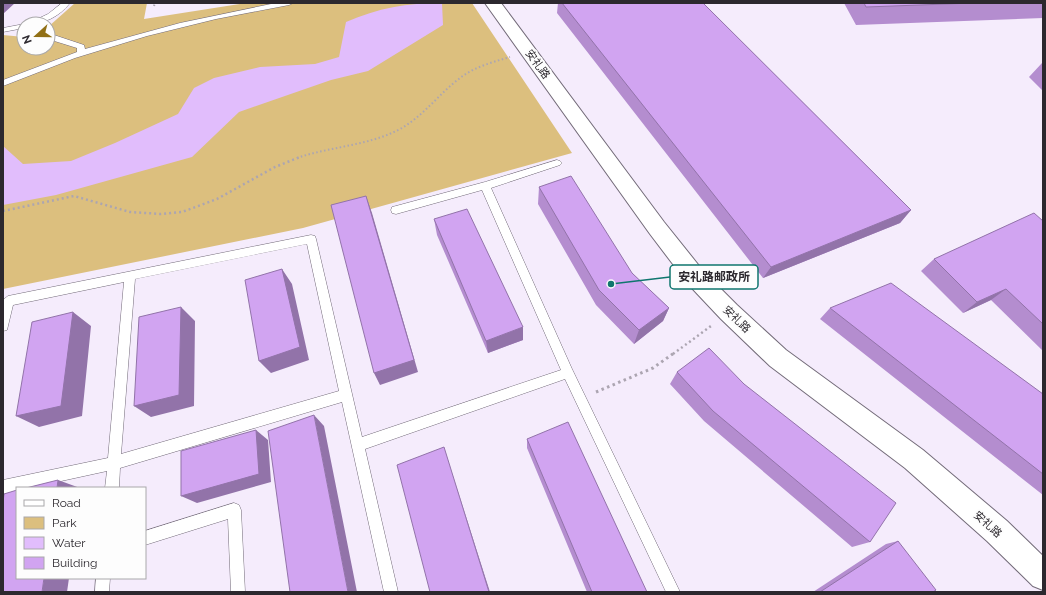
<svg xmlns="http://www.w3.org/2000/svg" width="1046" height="595" viewBox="0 0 1046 595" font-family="Raleway,'Noto Sans SC',sans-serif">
<rect width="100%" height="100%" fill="#f5ecfc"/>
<path fill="#dcbf7e" d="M75,3H147L144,19L246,3H472L572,153L303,228L3,289V35L24,37V48H48V27Z"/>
<path fill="#e1bdfc" d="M442,3L443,25L368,71L331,80L239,112L192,157L56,195L3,205V146L23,164L71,161L115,143L178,114L194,88L214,78L260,67L315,64L339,57L346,22C378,8 407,3 442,3Z"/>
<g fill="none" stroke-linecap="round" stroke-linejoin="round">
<defs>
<path id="lane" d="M62,3H70C59,17 44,24 27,24L48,14Z
M276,3H293L289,5L216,19L147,36L75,58L3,86V80L77,52V48L48,39V33L84,45L85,49L180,23Z
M24,24V28L3,32V28L24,24H26Z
M557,160L560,161L562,163L560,165L491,188L572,369L680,592H666L565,379L365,449L398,592H384L342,402L120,468L119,488H105L107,471L29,488H17V491L3,494V480L108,458L124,282L13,305L7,330L3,331V300L8,296L311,235L315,236L316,239L362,437L561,370L482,190L396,214L392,213L391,210L392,207L396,206L485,182ZM307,244L339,391L121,454L135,279Z
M234,503L239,505L241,510L245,592H231L228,519L145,545V531Z
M96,578H110L109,592H95Z"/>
<path id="street" d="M485,3H501L664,222L704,272L737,305L786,350L923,450L1007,521L1043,556V590L1033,586L987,541L905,468L770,366L721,319L688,284L650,234Z"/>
</defs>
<use href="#lane" stroke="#736b79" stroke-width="1"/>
<use href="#street" stroke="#736b79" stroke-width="2"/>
<path stroke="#aca5b1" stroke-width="2" stroke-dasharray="1.5 2.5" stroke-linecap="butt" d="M154,6L155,3
M297,158C332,146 369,146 402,128C424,115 440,93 460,78C474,67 493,62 510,57"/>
<path stroke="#aca5b1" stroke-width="2.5" stroke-dasharray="2 3" stroke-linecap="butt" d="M3,211L74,196L130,212L161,214L182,212L217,199L275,167L300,157
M673,354L711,326"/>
<path stroke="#aca5b1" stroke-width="3" stroke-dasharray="2.5 3.5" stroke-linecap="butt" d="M596,392L653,368L674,353"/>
<use href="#lane" fill="#fff" fill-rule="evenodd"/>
<use href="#street" fill="#fff" fill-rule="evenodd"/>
</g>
<path fill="#b48dcf" d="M558,3H703L911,210L900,223L763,278L557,13Z
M844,3H1043V18L856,25Z
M1042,63H1043V91L1029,77Z
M539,187L669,308L663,321L634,344L596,305L538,204Z
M434,219L523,327V340L488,353L437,235Z
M1043,221V351L991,300L963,313L921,271L934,259Z
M830,308L1043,394V495L820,319Z
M677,372L744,384L870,542L852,547L704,421L670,384Z
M527,439L647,592H587L527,448Z
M898,541L933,592H813L886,544Z"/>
<path fill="#9273a9" d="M3,3H15L3,14Z
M366,196L372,213L418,372L380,385L374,373Z
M911,210L900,223L763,278L771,267Z
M282,269L292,284L309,360L271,373L259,361Z
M1006,289L991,300L963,313L977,302Z
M181,307L195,321L194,406L151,417L134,406Z
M669,308L663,321L634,344L639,330Z
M73,312L91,326L82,416L39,427L16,416Z
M523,327V340L488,353L486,341Z
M314,415L324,426L357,592H348Z
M256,430L268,440L271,482L197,503L181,496Z
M444,447L447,457L490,592H489Z
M58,480L80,488H57Z
M44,578H69L67,592H42Z"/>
<path fill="#d1a4f1" stroke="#9273a9" d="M562,3H703L911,210L771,267Z
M864,3H973L866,7Z
M571,176L632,273L669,308L639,330L599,290L539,187Z
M366,196L414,360L374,373L331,205Z
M467,209L523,327L486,341L434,219Z
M1034,213L1043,221V324L1006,289L977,302L934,259Z
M282,269L300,347L259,361L245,280Z
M891,283L1043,394V474L830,308Z
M181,307L179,395L134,406L139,317Z
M73,312L61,406L16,416L32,322Z
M709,348L744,384L896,503L870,542L713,411L677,372Z
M314,415L348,592H290L268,431Z
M568,422L647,592H592L527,439Z
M256,430L259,474L181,496V451Z
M444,447L489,592H430L397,465Z
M58,480L57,488H26Z
M17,490V578H44L42,592H3V502L4,494Z
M898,541L936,590L933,592H820Z"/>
<g text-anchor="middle" stroke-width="4" stroke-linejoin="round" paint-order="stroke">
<g font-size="11" fill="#2c282e" stroke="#fdfdfd">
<text transform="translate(538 64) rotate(54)" y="4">安礼路</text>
<text transform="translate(737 319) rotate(44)" y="4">安礼路</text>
<text transform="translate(988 524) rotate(42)" y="4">安礼路</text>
</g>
</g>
<path fill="none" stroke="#0f766e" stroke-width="1.5" d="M611 284L670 277"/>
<circle fill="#0f766e" stroke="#fdfdfd" stroke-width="1.5" cx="611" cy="284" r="4"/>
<rect fill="#fdfdfd" stroke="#0f766e" stroke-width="1.5" x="670" y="265" width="88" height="24" rx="4"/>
<g font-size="12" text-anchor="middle" font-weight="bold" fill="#2c282e">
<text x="714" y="281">安礼路邮政所</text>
</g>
<rect width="1046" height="595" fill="none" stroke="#2c282e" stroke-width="8"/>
<rect x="16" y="487" width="130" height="92" fill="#fdfdfd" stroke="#a9a8aa"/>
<rect x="24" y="500" width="20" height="6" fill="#ffffff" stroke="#a9a8aa"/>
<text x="52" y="507" font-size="12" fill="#2c282e">Road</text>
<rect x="24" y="517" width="20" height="12" fill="#dcbf7e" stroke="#a9a8aa"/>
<text x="52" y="527" font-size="12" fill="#2c282e">Park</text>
<rect x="24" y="537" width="20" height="12" fill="#e1bdfc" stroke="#a9a8aa"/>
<text x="52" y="547" font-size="12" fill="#2c282e">Water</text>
<rect x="24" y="557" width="20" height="12" fill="#d1a4f1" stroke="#a9a8aa"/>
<text x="52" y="567" font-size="12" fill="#2c282e">Building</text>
<g transform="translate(36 36) rotate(249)"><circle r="19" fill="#fdfdfd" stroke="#a9a8aa"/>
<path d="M0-3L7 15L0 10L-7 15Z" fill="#917016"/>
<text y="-6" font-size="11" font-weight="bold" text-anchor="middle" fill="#2c282e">N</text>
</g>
</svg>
